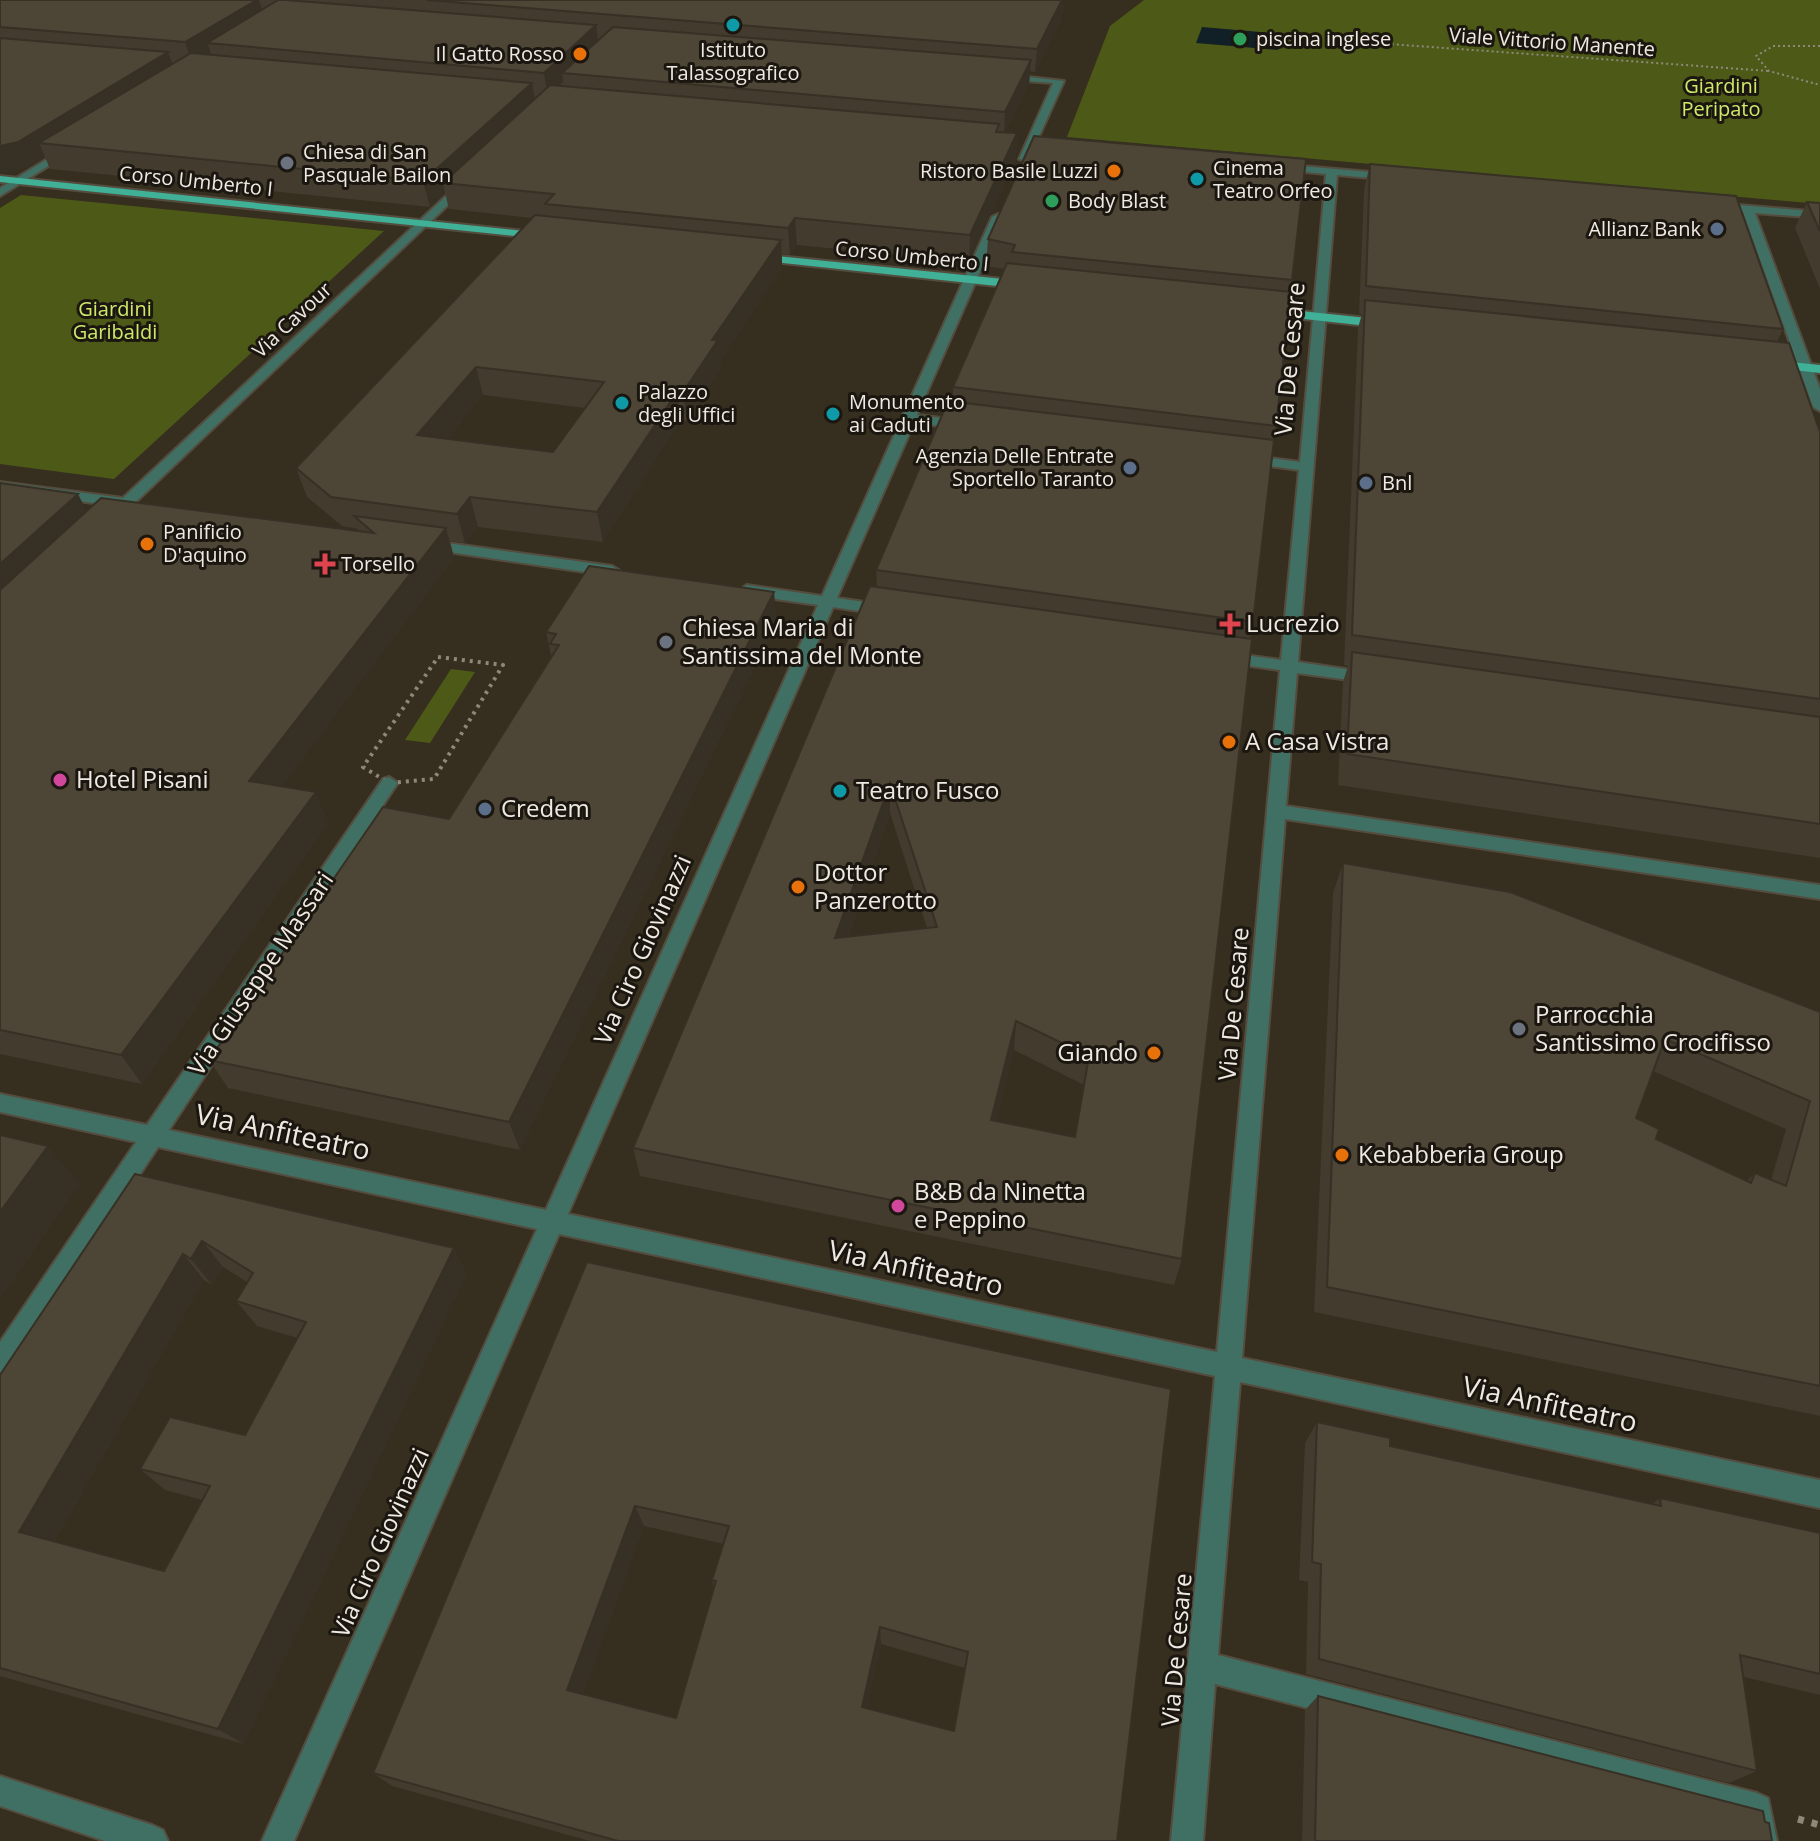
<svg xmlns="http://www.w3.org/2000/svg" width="1820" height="1841" viewBox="0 0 1820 1841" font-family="'Open Sans',sans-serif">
<rect width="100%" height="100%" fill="#362e1f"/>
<path fill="#4d5a17" d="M1144,0H1820V204L1067,137L1110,26Z
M21,195L384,231L114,479L0,464V208Z
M451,669L475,672L430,743L405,740Z"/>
<path fill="#102026" d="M1202,27L1283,34L1278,50L1196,43Z"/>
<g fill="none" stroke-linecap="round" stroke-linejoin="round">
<defs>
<path id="minor" d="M1004,74L1064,81L1028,161L1019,159L1053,83L1001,79Z
M67,147L76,149L0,196V188Z
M1278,164L1394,174L1399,177L1394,180L1337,175L1298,662L1372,673L1380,678L1372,683L1297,673L1286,806L1820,885V899L1285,819L1242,1358L1820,1480V1508L1240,1382L1218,1655L1757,1793L1768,1798L1777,1841H1745L1743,1821L1215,1684L1203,1841H1171L1215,1376L559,1234L294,1841H262L537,1229L158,1147L9,1373L0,1376V1342L136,1142L0,1112V1094L147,1125L383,779L389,777L398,783L395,787L169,1130L546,1210L818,605L747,595L739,590L747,585L822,596L992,217L998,214L1004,217L917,415L965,421L972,425L965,429L914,423L837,598L885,605L893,610L885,615L833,607L568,1214L1217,1352L1280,670L1222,662L1214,657L1222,652L1281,660L1299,470L1247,463L1240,459L1247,455L1300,462L1326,174L1274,169V165Z
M461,182L470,184L121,516L116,517L109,513L115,506L0,490V482L123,498Z
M1716,203L1820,212V218L1755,213L1820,389V411L1813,407L1743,212L1712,208L1710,206Z
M426,540L612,566L620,571L612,576L421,548V542Z
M0,1776L152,1825L163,1830L168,1841H105L0,1806Z"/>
<path id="major" d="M0,176L543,233L549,236L543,239L0,182Z
M758,254L1024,281L1030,285L1024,289L754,260L752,258Z
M1263,307L1386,320L1392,324L1386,328L1259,314V308Z
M1772,360L1820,365V373L1767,367L1765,364Z"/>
</defs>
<use href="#minor" stroke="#544c3e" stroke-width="4"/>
<use href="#major" stroke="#544c3e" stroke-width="4"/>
<path stroke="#8e887b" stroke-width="2" stroke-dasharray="2 3" stroke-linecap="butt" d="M1332,40L1769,71
M1820,46H1773L1756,56L1769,71L1820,85"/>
<path stroke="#8e887b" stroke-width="4" stroke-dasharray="3 5" stroke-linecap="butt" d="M438,657L503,665L434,779L389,783L363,767Z"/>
<path stroke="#8e887b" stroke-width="7" stroke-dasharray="6 8" stroke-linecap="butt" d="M1798,1819L1820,1825"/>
<use href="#minor" fill="#407064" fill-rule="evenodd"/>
<use href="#major" fill="#40b097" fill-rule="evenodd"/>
</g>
<path fill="#423b2e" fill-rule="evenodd" d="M0,0H1063L1062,18L1035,72L1030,71L1029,84L1006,132L1017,133L1016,159L969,262L797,245L790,255L782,254V267L720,361L721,368L687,421L681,420L603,542L478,527L465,543L450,541L454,558L282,786L329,822L142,1084L0,1054V483L86,511L359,531L358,529L342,526L307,497L296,468L532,218L449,209L445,193L430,207L50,169L45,157L29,167L0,173ZM483,395L585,408L553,452L447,439Z
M1370,164L1783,329L1777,342L1820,432V858L1338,785L1343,682L1348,666L1344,665L1358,328L1362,314H1359L1364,190Z
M1807,202L1820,203V289L1795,228Z
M988,239L1292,280L1290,292L1276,426L1273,440L1253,622L1250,638L1182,1259L1174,1285L640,1176L633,1148L877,587L876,570L953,402V387L1004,269L986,266ZM890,813L927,928L848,937ZM1014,1050L1084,1085L1075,1137L996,1121Z
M777,622L520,1150L228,1088L209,1060L449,819L551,656L546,632Z
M1343,863L1820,1012V1416L1314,1312L1333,893ZM1653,1071L1786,1129L1771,1180L1755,1173L1747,1181L1656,1139L1636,1118Z
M135,1174L454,1248L467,1274L244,1744L0,1676V1375ZM223,1267L247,1282L236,1301L257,1326L297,1338L245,1435L140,1469L165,1490L202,1500L164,1571L55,1541L204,1280L212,1285Z
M587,1262L1171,1389L1117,1841H590L392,1786L373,1773ZM644,1526L724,1544L712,1580L714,1588L676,1718L583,1694ZM881,1644L965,1668L954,1731L867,1708Z
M1317,1422L1390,1446L1652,1504L1660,1498L1820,1533V1695L1744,1677L1757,1771L1729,1783L1306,1674L1308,1582L1299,1580L1305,1443Z
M1318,1696L1765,1822L1772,1841H1302L1305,1710Z"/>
<path fill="#363025" d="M257,0H259L266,21L207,43L211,54L193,65L185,42Z
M1062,0H1063L1062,18L1035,72L1037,49Z
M596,25L599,48L562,73L563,82L548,97L544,73Z
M168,52L177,75L39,143L45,157L29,167L0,173V146Z
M1031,60L1029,84L1004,137L1005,112Z
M532,83L536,107L443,183L445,193L430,207L423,181Z
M1017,133L1016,159L969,262L970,235Z
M795,218L797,245L790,255L788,228Z
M781,240L782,267L720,361L721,368L687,421L683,392L712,340Z
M476,367L483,395L425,465L417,435Z
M677,392L681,420L603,542L597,512Z
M78,494L93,524L0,610V564Z
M470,497L478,527L465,543L457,514Z
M446,528L454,558L264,811L249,781Z
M774,592L777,622L520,1150L509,1122Z
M890,783V813L837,968L835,938Z
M316,792L329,822L142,1084L121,1055Z
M1016,1021L1014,1050L989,1148L991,1120Z
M48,1146L81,1184L0,1300V1212Z
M202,1241L223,1267L212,1285L191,1259Z
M454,1248L467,1274L244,1744L218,1729Z
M183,1254L204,1280L49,1552L19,1532Z
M635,1506L644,1526L579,1705L567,1690Z
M880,1627L881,1644L864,1722L862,1707Z"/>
<path fill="#4d4535" stroke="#363025" stroke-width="2" fill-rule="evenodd" d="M0,0H257L185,42L0,27Z
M278,0H286L596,25L544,73L207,43Z
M427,0H1062L1037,49Z
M613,27L1031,60L1005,112L562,73Z
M0,38L168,52L18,142L0,146Z
M191,53L532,83L423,181L39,143Z
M550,85L999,124L996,132L1017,133L970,235L795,218L788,228L545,204L554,194L443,183Z
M1034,136L1306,159L1292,280L1012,252L1015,245L988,239Z
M1370,164L1736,196L1783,329L1366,286Z
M1807,202L1820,203V231Z
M535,215L781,240L712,340H718L683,392H677L597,512L470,497L457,514L331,497L296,468ZM476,367L604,382L553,452L417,435Z
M1007,263L1291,292L1276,426L953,387Z
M1365,300L1789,343L1820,432V699L1352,635Z
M948,401L1274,440L1253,622L876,570Z
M0,483L78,494L0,564Z
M101,498L374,533L354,516L446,528L249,781L316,792L121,1055L0,1030V590Z
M589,566L774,592L509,1122L209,1060L383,807L449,819L559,645L550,644L556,634L546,632Z
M870,586L1252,639L1182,1259L633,1148ZM890,783L937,927L835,938ZM1016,1021L1089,1056L1075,1137L991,1120Z
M1352,652L1820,717V824L1347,754Z
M1343,863L1510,892L1820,1012V1386L1327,1287ZM1665,1039L1810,1101L1786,1186L1755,1173L1751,1183L1656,1139L1659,1129L1636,1118Z
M0,1135L48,1146L0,1212Z
M135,1174L454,1248L218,1729L0,1668V1375ZM202,1241L253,1273L236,1301L306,1322L245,1435L170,1417L140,1469L210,1486L164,1571L19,1532L183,1254L191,1259Z
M587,1262L1171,1389L1117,1841H618L373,1773ZM635,1506L729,1526L712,1580L716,1581L676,1718L567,1690ZM880,1627L968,1652L954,1731L862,1707Z
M1317,1422L1390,1438V1446L1661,1506L1660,1498L1820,1533V1674L1740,1655L1757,1771L1319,1659L1321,1564L1312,1562Z
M1318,1696L1763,1811L1765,1822L1769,1823L1772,1841H1315Z"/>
<g fill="#0f9aa8" stroke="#1b1710" stroke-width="3">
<circle cx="733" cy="25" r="8"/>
<circle cx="1197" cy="179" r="8"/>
<circle cx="622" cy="403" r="8"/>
<circle cx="833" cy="414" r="8"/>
<circle cx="840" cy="791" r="8"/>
</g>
<g fill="#2e9e5b" stroke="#1b1710" stroke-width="3">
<circle cx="1240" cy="39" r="8"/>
<circle cx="1052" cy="201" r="8"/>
</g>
<g fill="#e8710a" stroke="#1b1710" stroke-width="3">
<circle cx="580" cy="54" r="8"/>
<circle cx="1114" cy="171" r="8"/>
<circle cx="147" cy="544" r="8"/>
<circle cx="1229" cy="742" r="8"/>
<circle cx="798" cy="887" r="8"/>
<circle cx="1154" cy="1053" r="8"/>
<circle cx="1342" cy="1155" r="8"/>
</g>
<g fill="#6b7280" stroke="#1b1710" stroke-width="3">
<circle cx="287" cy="163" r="8"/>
<circle cx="666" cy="642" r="8"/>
<circle cx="1519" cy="1029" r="8"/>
</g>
<g fill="#5c6f8a" stroke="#1b1710" stroke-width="3">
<circle cx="1717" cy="229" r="8"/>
<circle cx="1130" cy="468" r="8"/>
<circle cx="1366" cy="483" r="8"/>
<circle cx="485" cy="809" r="8"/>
</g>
<g fill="#e0444e" stroke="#1b1710" stroke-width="3">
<path d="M321 552h8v8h8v8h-8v8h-8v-8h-8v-8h8z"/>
<path d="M1226 612h8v8h8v8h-8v8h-8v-8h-8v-8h8z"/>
</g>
<g fill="#d1479c" stroke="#1b1710" stroke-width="3">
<circle cx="60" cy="780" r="8"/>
<circle cx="898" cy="1206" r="8"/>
</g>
<g text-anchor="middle" stroke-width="6" stroke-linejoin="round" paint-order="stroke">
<g font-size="20" fill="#efeae1" stroke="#1b1710" text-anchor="start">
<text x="1256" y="46">piscina inglese</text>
<text x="733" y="57" text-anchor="middle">Istituto<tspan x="733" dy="23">Talassografico</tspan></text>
<text x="564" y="61" text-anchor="end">Il Gatto Rosso</text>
<text x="303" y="159">Chiesa di San<tspan x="303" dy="23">Pasquale Bailon</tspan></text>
<text x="1213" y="175">Cinema<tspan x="1213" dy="23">Teatro Orfeo</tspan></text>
<text x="1098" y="178" text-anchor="end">Ristoro Basile Luzzi</text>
<text x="1068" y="208">Body Blast</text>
<text x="1701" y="236" text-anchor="end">Allianz Bank</text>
<text x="638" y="399">Palazzo<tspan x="638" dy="23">degli Uffici</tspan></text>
<text x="849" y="409">Monumento<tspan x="849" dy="23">ai Caduti</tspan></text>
<text x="1114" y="463" text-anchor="end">Agenzia Delle Entrate<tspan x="1114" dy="23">Sportello Taranto</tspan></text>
<text x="1382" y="490">Bnl</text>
<text x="163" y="539">Panificio<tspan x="163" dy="23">D'aquino</tspan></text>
<text x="341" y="571">Torsello</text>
</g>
<g font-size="20" fill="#efeae1" stroke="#1b1710">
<text transform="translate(1552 42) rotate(4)" y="7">Viale Vittorio Manente</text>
<text transform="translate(196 181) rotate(6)" y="7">Corso Umberto I</text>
<text transform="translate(912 256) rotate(6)" y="7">Corso Umberto I</text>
<text transform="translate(292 320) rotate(-43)" y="7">Via Cavour</text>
</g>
<g font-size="20" fill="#cee969" stroke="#1b1710">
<text x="1721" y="93">Giardini<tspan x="1721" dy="23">Peripato</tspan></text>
<text x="115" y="316">Giardini<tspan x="115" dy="23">Garibaldi</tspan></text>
</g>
<g font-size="24" fill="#efeae1" stroke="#1b1710">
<text transform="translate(1290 359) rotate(-85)" y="8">Via De Cesare</text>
<text transform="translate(643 950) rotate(-66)" y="8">Via Ciro Giovinazzi</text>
<text transform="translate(261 974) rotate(-56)" y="8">Via Giuseppe Massari</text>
<text transform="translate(1234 1004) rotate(-85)" y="8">Via De Cesare</text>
<text transform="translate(381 1543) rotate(-66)" y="8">Via Ciro Giovinazzi</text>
<text transform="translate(1177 1650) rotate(-85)" y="8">Via De Cesare</text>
</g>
<g font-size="24" fill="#efeae1" stroke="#1b1710" text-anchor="start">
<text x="1246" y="632">Lucrezio</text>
<text x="682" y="636">Chiesa Maria di<tspan x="682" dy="28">Santissima del Monte</tspan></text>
<text x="1245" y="750">A Casa Vistra</text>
<text x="76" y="788">Hotel Pisani</text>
<text x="856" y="799">Teatro Fusco</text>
<text x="501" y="817">Credem</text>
<text x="814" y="881">Dottor<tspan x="814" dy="28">Panzerotto</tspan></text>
<text x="1535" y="1023">Parrocchia<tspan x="1535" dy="28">Santissimo Crocifisso</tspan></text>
<text x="1138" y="1061" text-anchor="end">Giando</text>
<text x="1358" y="1163">Kebabberia Group</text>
<text x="914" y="1200">B&amp;B da Ninetta<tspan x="914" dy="28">e Peppino</tspan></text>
</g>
<g font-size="28" fill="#efeae1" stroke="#1b1710">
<text transform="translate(283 1132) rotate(12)" y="10">Via Anfiteatro</text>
<text transform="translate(916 1268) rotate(12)" y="10">Via Anfiteatro</text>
<text transform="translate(1550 1404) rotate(12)" y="10">Via Anfiteatro</text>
</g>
</g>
</svg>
